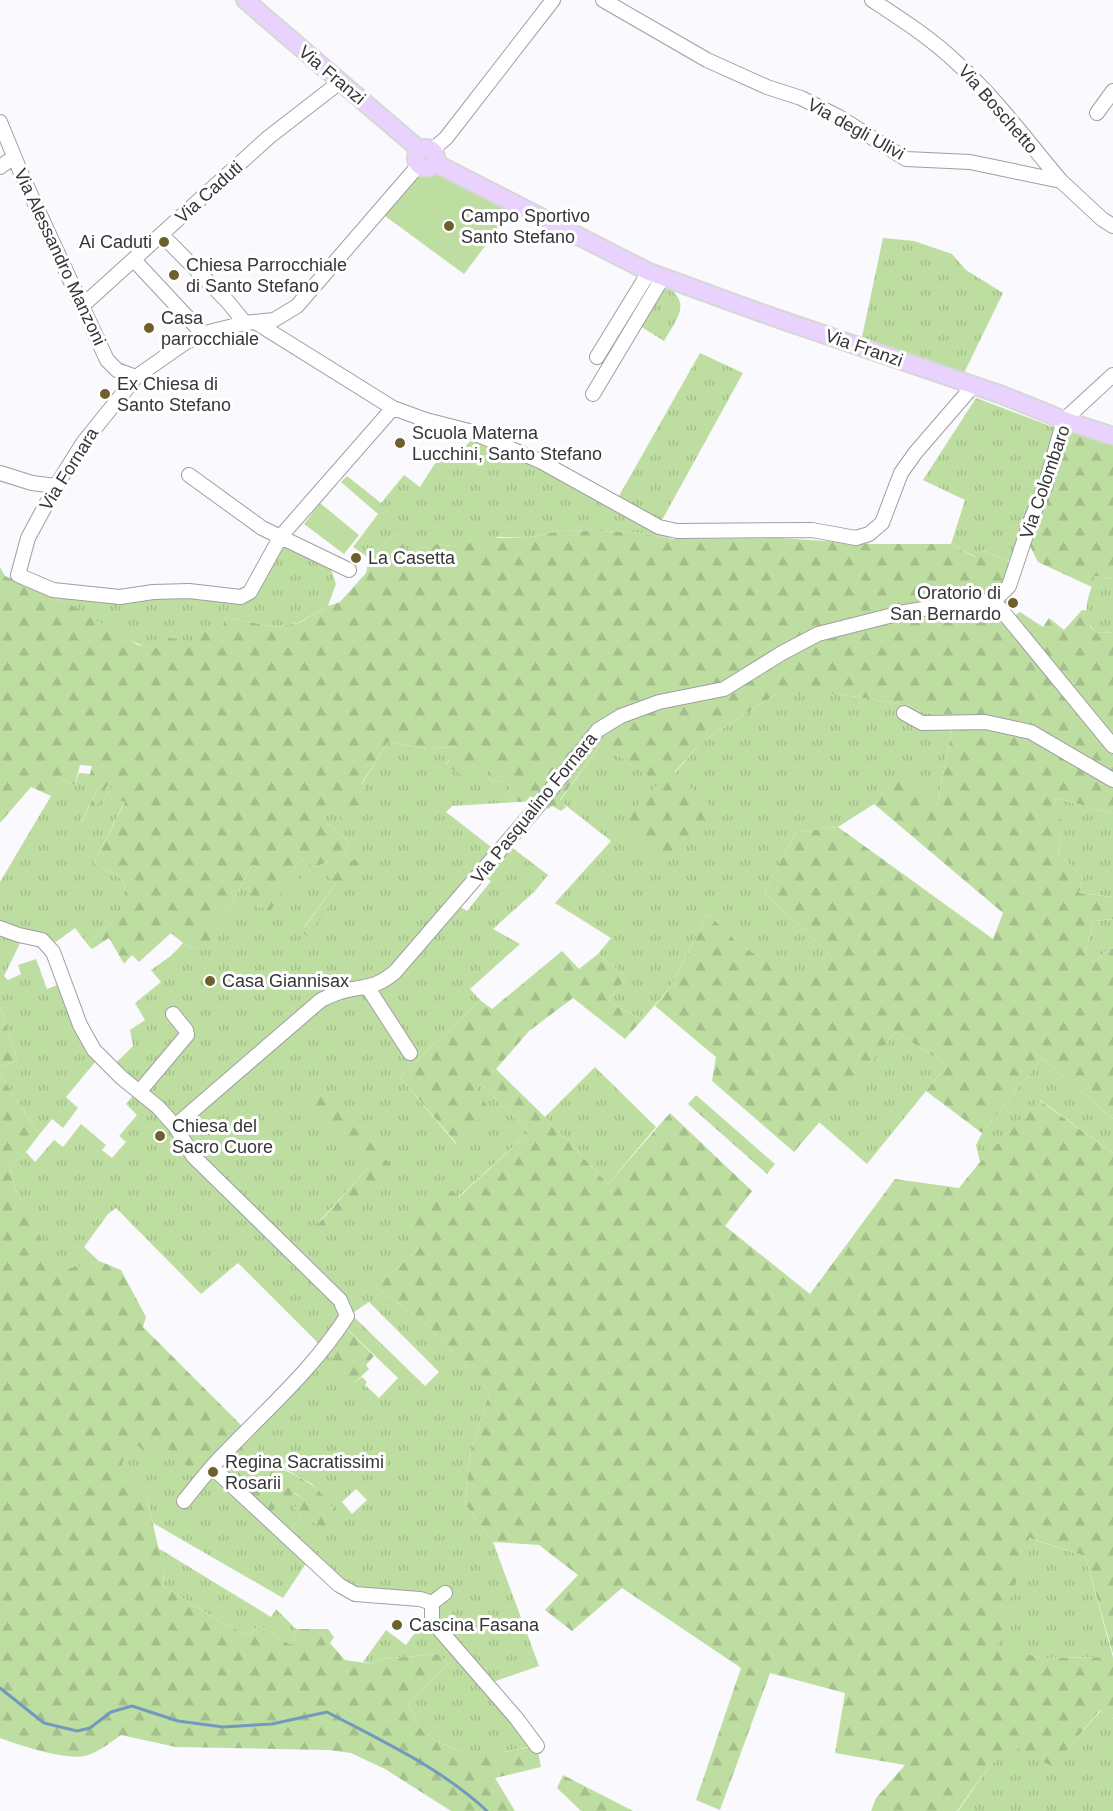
<svg xmlns="http://www.w3.org/2000/svg" width="1113" height="1811" viewBox="0 0 1113 1811" font-family="Helvetica,sans-serif">
<defs>
<pattern id="grass-tufts" width="24" height="20" patternUnits="userSpaceOnUse" patternTransform="scale(1.5)"><rect width="24" height="20" fill="#bedea1"/><path d="M3 7l-1-3M5 7V3M7 7l1-3M15 17l-1-3M17 17v-4M19 17l1-3" fill="none" stroke="#a4bf8b"/></pattern>
<pattern id="forest-firs" width="22" height="20" patternUnits="userSpaceOnUse" patternTransform="scale(1.5)"><rect width="22" height="20" fill="#bedea1"/><path d="M5 1l3.5 6h-7zM16 11l3.5 6h-7z" fill="#a4bf8b"/></pattern>
</defs>
<rect width="100%" height="100%" fill="#faf9fd"/>
<path fill="url(#grass-tufts)" fill-rule="evenodd" d="M883,238L914,241L952,254L966,270L1003,293L964,373L862,337Z
M663,284C693,302 678,317 664,341L640,326Z
M700,353L743,373L661,522L619,496Z
M976,398L1061,430L1022,551L1008,561L983,550L976,557L951,544L965,500L923,480Z
M474,437L541,466L672,539L633,532L565,530L528,538L499,537L458,547L437,544L409,552L394,533L369,558L353,547L378,514L341,482L347,476L381,503L404,475L420,487L439,457L451,462Z
M281,542L329,564L336,584L328,606L298,623L274,627L225,617L222,631C203,639 184,646 163,649C136,652 82,610 54,597L53,593L153,595L242,601Z
M1095,576L1113,579V632L1096,633C1079,614 1089,597 1095,576Z
M776,694H839L911,706L922,712L955,715L937,805L895,774L874,804L838,827L796,832L764,893L829,953L794,982L737,942L708,914L671,986L642,1020L608,1001L627,977L598,954L611,938L555,903L611,841L560,801L601,744L660,783L656,788L675,773L700,743Z
M388,742L428,749L457,746L446,765L487,767L489,780L505,782L511,786L507,793L518,802L452,806L446,812L495,850L457,905L467,911L491,881L485,877L510,846L548,875L535,891L493,929L520,944L470,989L480,1000L400,1077L456,1144L476,1089L481,1084L529,1132L458,1197L400,1225L419,1249L375,1287L422,1320L490,1391L471,1450L465,1504L493,1542L539,1666L487,1684L533,1746L503,1752H461L434,1740L417,1725L408,1703L448,1664L439,1654L383,1659L372,1664L363,1662L386,1630L406,1645L429,1613L413,1595L355,1590L311,1556L283,1598L153,1523L147,1498L121,1464L129,1437C187,1448 240,1470 294,1493L303,1499L301,1516L291,1530L314,1521L328,1535L341,1518L312,1484L287,1470L269,1464L258,1456L242,1427L320,1345L238,1263L201,1294L116,1208L108,1214L84,1247L99,1261L59,1272L16,1191L10,1167L26,1152L35,1162L54,1140L63,1147L81,1124L106,1145L102,1150L112,1158L126,1142L119,1136L137,1115L126,1104L135,1093L108,1071L133,1046L130,1030L145,1020L135,1003L161,982L151,970L172,955L183,943L195,949L217,936L210,932L221,911L227,912L252,865L259,868H294L303,859L315,867L327,862L333,868L336,883L302,930L362,861L356,858L351,861L345,855L349,841L330,825L321,823L324,816L374,799L362,784ZM318,1086L397,1173L317,1224L367,1169ZM369,1302L439,1372L425,1386L351,1314ZM340,1322L398,1378L379,1398L365,1385L367,1382L362,1377L350,1386C333,1371 339,1344 340,1322ZM356,1489L367,1500L352,1514L342,1502Z
M79,773L92,774L98,788L81,822L85,826L108,783L113,785L99,810L115,799L125,801L94,863L118,876L126,884L124,894L129,899L114,920L88,945L75,928L56,942L26,931L4,976L8,980L21,974L18,965L36,959L47,989L60,984L96,1061L66,1097L78,1108L63,1128L52,1119L39,1135L0,1074V1067L17,1060L0,1007V882L61,779L75,785Z
M1056,798L1113,814V897L1079,893L1083,877L1058,854L1061,833L1052,809Z
M1113,919V949L1110,947L1094,963L1085,952L1094,921Z
M896,1032L947,1065L867,1164L819,1122Z
M1042,1058L1113,1119V1153L1040,1100L980,1162L976,1145L982,1133Z
M595,1067L656,1127L608,1184L545,1117Z
M1028,1538L1085,1556L1113,1657L1041,1658L996,1647Z
M158,1548L271,1617L276,1609L296,1629L291,1645L259,1625L249,1636L216,1619L163,1586L164,1572Z
M1101,1710L1113,1719V1811H958L991,1764L1018,1747L1053,1766Z"/>
<path fill="url(#forest-firs)" d="M1071,427L1113,441V579L1095,576L1092,587L1038,562L1030,546L1066,436Z
M565,530L633,532L672,539L778,538L874,544H951L975,557L983,550L1008,561L1012,591L1005,611L1015,615L1020,612L1043,627L1049,618L1064,630L1082,610L1092,611L1090,626L1096,633L1113,632V814L1056,798L1052,809L1066,826L1061,833L1058,854L1083,877L1079,893L1113,897V919L1094,921L1085,952L1094,963L1110,947L1113,949V1119L1042,1058L982,1133L926,1091L947,1065L896,1032L794,1152L712,1081L716,1057L655,1006L671,986L708,914L737,942L794,981L829,953L764,893L796,832L838,827L993,939L1003,913L874,804L895,773L937,805L955,715L922,712L911,706L839,694H776L700,743L675,772L717,813L663,867L619,825L659,783L601,744L560,800L566,807L561,811L552,806L548,809L537,801L518,802L507,793L511,786L505,782L489,780L487,767L466,777L446,766L456,746L428,749L388,742L362,783L374,799L371,809L354,825L340,819L339,812L324,816L322,822L330,825L349,841L345,855L351,861L356,858L362,861L307,937L302,931L336,883L328,876L332,867L327,862L315,867L303,859L294,868L302,883L298,885L289,881L264,921L260,920L267,908H258L244,901L259,868L252,865L227,912H221L211,931L217,936L213,942L195,949L183,943L171,933L139,962L132,955L124,964L109,938L92,949L88,945L114,920L128,899L124,894L126,884L118,876L94,863L125,802L115,799L106,813L99,810L113,785L108,784L85,827L81,823L98,788L88,782L92,766L80,765L75,785L61,779L51,796L31,787L0,823V567L5,576L73,606L138,645L161,649L166,637L195,642L201,629L222,631L225,617L274,627L299,623L328,606L340,602L366,573L369,558L394,533L409,552L437,544L458,547L485,538H528Z
M562,951L579,969L598,954L627,977L608,1001L642,1020L625,1039L573,998L529,1031L496,1069L545,1117L608,1184L670,1113L752,1191L725,1226L810,1294L895,1179L959,1188L980,1162L1039,1100L1113,1153V1654L1085,1556L1029,1538L997,1646L1041,1658L1113,1657V1719L1100,1710L1053,1767L1018,1748L991,1764L957,1811H871L876,1798L905,1765L835,1753L845,1693L770,1673L720,1810L696,1800L741,1668L622,1588L572,1631L545,1610L578,1575L539,1545L493,1542L465,1504L471,1450L490,1391L422,1320L375,1287L419,1249L399,1225L445,1186L459,1197L529,1132L481,1084L476,1089L489,1109L457,1144L400,1077L480,1000L492,1009Z
M0,1007L17,1060L0,1067Z
M0,1074L39,1135L26,1152L10,1167L16,1191L59,1271L99,1261L121,1270L146,1317L143,1327L257,1441L259,1456C274,1468 293,1472 309,1483C322,1491 332,1507 342,1519L328,1536L314,1521L299,1536L291,1530L301,1516L294,1508L303,1499L295,1493L270,1512L214,1459L198,1476L162,1444L152,1458L129,1438L122,1464L147,1498L164,1572L163,1586L216,1619L249,1636L259,1625L291,1645L296,1629H328L334,1637L330,1643L345,1660L372,1664L383,1659L439,1654L448,1664L408,1703L417,1725L434,1740L461,1752H503L537,1746L541,1767L495,1778L515,1811H451L385,1769L351,1753L328,1750L176,1747L121,1735C111,1742 100,1751 88,1755C68,1762 20,1745 0,1738Z
M318,1085L398,1173L328,1236L317,1225L367,1169L302,1100Z
M696,1095L775,1164L767,1174L688,1104Z
M340,1322L374,1356L366,1365L369,1369L350,1387L341,1378L339,1366L320,1346Z
M563,1775L633,1811H581L557,1788Z"/>
<path fill="#bedea1" d="M435,172L512,210L464,274L381,213C397,196 411,175 435,172Z
M320,503L359,535L344,554L304,524Z"/>
<g fill="none" stroke-linecap="round" stroke-linejoin="round">
<path stroke="#7399be" stroke-width="3" d="M0,1688L44,1723L77,1731L90,1728L111,1712L132,1706L178,1721L223,1727L272,1724L327,1712C382,1741 441,1768 487,1811"/>
<defs>
<path id="minor" d="M603,0L707,60L767,87L801,98L839,117L906,159L970,162L1061,181L1102,219L1113,226
M872,0C901,19 932,39 957,63C996,98 1027,141 1061,181
M1097,113L1113,91
M0,122L23,178L107,360L117,370L136,377
M432,150L446,138L553,0
M0,167L14,157
M162,235L228,302L245,323
M134,260L203,334
M82,306L269,137L340,82
M255,322L393,408L426,420L469,431L540,461L659,527L677,531L812,530L856,538L869,534L882,523L901,473L916,452L973,386
M597,357L649,272
M593,394L663,277
M393,408L281,536L250,592L241,597L189,591L153,592L120,597L53,590L18,575L28,538L56,486L83,443L136,377L186,342L209,332L245,323L274,320L297,306L418,166
M0,473L32,483L56,486
M189,475L262,528L349,570
M994,601L1009,586L1032,517L1045,487L1064,420L1113,375
M994,601L1113,746
M904,713L922,723L985,722L1031,732L1113,780
M0,928L19,935L42,940L53,952L80,1025L94,1050L122,1078L158,1107L175,1126L193,1156L340,1300L347,1316C315,1367 265,1411 223,1455C209,1469 197,1485 184,1501
M368,988L410,1053
M139,1092L187,1035L186,1030L173,1014
M175,1126L321,1000C327,997 334,994 340,992C365,985 373,990 395,972L538,806L598,730L621,716L659,702L724,689L782,653L818,634L905,612L959,603L994,601
M212,1467L339,1585L355,1594L420,1599L432,1603L445,1593
M432,1603V1621L517,1719L537,1746"/>
<path id="major" d="M245,0L420,150
M416 158a10 10 0 1 1 20 0a10 10 0 1 1-20 0Z
M435,163L649,272L770,316L1002,395L1064,420L1113,436"/>
</defs>
<use href="#minor" stroke="#9f9ea2" stroke-width="16"/>
<use href="#major" stroke="#d7d7d7" stroke-width="20"/>
<use href="#minor" stroke="#fff" stroke-width="14"/>
<use href="#major" stroke="#e9d3fe" stroke-width="16"/>
</g>
<g fill="#6d602d" stroke="#fff" stroke-width="2">
<circle cx="449" cy="226" r="6"/>
<circle cx="164" cy="242" r="6"/>
<circle cx="174" cy="275" r="6"/>
<circle cx="149" cy="328" r="6"/>
<circle cx="105" cy="394" r="6"/>
<circle cx="400" cy="443" r="6"/>
<circle cx="356" cy="558" r="6"/>
<circle cx="1013" cy="603" r="6"/>
<circle cx="210" cy="981" r="6"/>
<circle cx="160" cy="1136" r="6"/>
<circle cx="213" cy="1472" r="6"/>
<circle cx="397" cy="1625" r="6"/>
</g>
<g text-anchor="middle" stroke-width="6" stroke-linejoin="round" paint-order="stroke">
<g font-size="18" fill="#363638" stroke="#fff">
<text transform="translate(332 75) rotate(40)" y="6">Via Franzi</text>
<text transform="translate(998 109) rotate(49)" y="6">Via Boschetto</text>
<text transform="translate(856 129) rotate(29)" y="6">Via degli Ulivi</text>
<text transform="translate(209 192) rotate(-42)" y="6">Via Caduti</text>
<text transform="translate(60 257) rotate(65)" y="6">Via Alessandro Manzoni</text>
<text transform="translate(864 348) rotate(19)" y="6">Via Franzi</text>
<text transform="translate(69 469) rotate(-58)" y="6">Via Fornara</text>
<text transform="translate(1045 482) rotate(-71)" y="6">Via Colombaro</text>
<text transform="translate(534 808) rotate(-51)" y="6">Via Pasqualino Fornara</text>
</g>
<g font-size="18" fill="#363638" stroke="#fff" text-anchor="start">
<text x="461" y="222">Campo Sportivo<tspan x="461" dy="21">Santo Stefano</tspan></text>
<text x="152" y="248" text-anchor="end">Ai Caduti</text>
<text x="186" y="271">Chiesa Parrocchiale<tspan x="186" dy="21">di Santo Stefano</tspan></text>
<text x="161" y="324">Casa<tspan x="161" dy="21">parrocchiale</tspan></text>
<text x="117" y="390">Ex Chiesa di<tspan x="117" dy="21">Santo Stefano</tspan></text>
<text x="412" y="439">Scuola Materna<tspan x="412" dy="21">Lucchini, Santo Stefano</tspan></text>
<text x="368" y="564">La Casetta</text>
<text x="1001" y="599" text-anchor="end">Oratorio di<tspan x="1001" dy="21">San Bernardo</tspan></text>
<text x="222" y="987">Casa Giannisax</text>
<text x="172" y="1132">Chiesa del<tspan x="172" dy="21">Sacro Cuore</tspan></text>
<text x="225" y="1468">Regina Sacratissimi<tspan x="225" dy="21">Rosarii</tspan></text>
<text x="409" y="1631">Cascina Fasana</text>
</g>
</g>
</svg>
